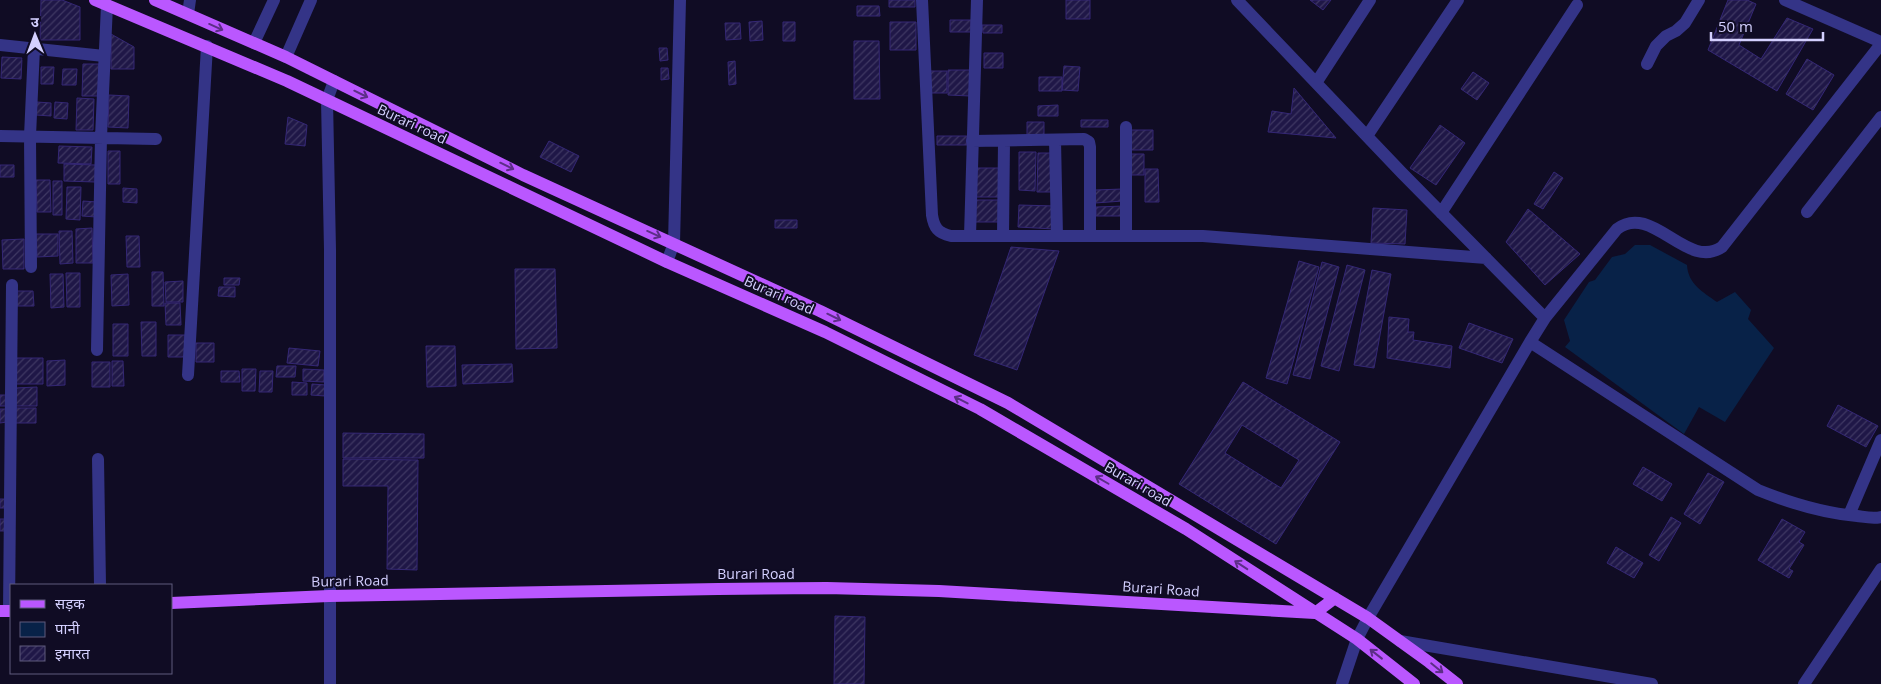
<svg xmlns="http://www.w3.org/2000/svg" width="1881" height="684" viewBox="0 0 1881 684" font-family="'Open Sans','Noto Sans Devanagari',sans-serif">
<defs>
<pattern id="building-hatch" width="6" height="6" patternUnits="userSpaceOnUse" patternTransform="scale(1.25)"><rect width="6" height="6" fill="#1f1747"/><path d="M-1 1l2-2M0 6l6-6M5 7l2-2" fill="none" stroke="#3f3863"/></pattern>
</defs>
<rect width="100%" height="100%" fill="#100c24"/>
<path fill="#082248" d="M1635,245H1650L1687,265C1688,284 1703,292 1717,302L1735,292L1751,310L1748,319L1774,348L1725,422L1699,407L1684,434L1565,347L1570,341L1564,320L1589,282L1595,280L1612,257L1625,254Z"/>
<path fill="url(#building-hatch)" stroke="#342775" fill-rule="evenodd" d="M41,0H62L80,7V40H40Z
M889,0H915V7H889Z
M1066,0H1090V19H1066Z
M1310,0H1331L1323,10Z
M1728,0H1747L1756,4L1739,45L1761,59L1787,18L1813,29L1777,91L1708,50Z
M857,6H879L880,16H857Z
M950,20H971V32H950Z
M762,21L763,40L750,41L749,22Z
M783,22H795V41H783Z
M890,22H916V50H890Z
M725,23H740L741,39L726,40Z
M982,25H1002V33H983Z
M111,34L134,47V69H111Z
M854,41H879L880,99H854Z
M659,48H667L668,60L660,61Z
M984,53H1003V68H984Z
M2,57L22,58L21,79L1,78Z
M1807,59L1834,75L1813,110L1786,94Z
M735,61L736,84L729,85L728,62Z
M83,64H99V96H82Z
M1064,66L1080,67L1078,91L1062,90Z
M41,67H54L53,84H41Z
M661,68H668L669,79L661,80Z
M63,69H77L76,85H62Z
M948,70H970V96L948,95Z
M930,71H947V93H929Z
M1473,72L1489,83L1477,100L1461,89Z
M1039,77H1062V91H1039Z
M1294,88L1336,138L1268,132L1272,111L1291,114Z
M109,95L129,96L128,128L108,127Z
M77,98L94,99L93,130H76Z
M37,102L51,103V116L36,115Z
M55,102L68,103L67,119L54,118Z
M1058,105V116H1038V106Z
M288,117L307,125L305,146L285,144Z
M1081,120H1108V127H1081Z
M1027,122H1044V137H1027Z
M1440,125L1465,143L1436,185L1410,168Z
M1128,130H1153V150H1128Z
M937,136H967V145H937Z
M549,141L579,156L571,172L540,157Z
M59,146L92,147L91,164L58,163Z
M108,151H120V184H108Z
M1019,152H1036L1035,191L1019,190Z
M1038,153H1052L1051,192H1037Z
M1127,154H1144V175H1128Z
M64,164L96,165L95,182L64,181Z
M0,165H14V177H0Z
M974,168H1001L1000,197H974Z
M1145,169H1158L1159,202H1145Z
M1554,172L1563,178L1543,209L1534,204Z
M36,180H50L51,212H37Z
M53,181H62V215H53Z
M67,187H81L80,220L66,219Z
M123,188L137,189V203L123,202Z
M1122,189L1123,201L1095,203V190Z
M974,200H1001V222H974Z
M83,201L97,202L96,217L82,216Z
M1019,205L1055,206L1054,229L1018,227Z
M1124,206V216H1096V207Z
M1373,208L1407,210L1405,244L1371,243Z
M1528,209L1580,254L1545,285L1506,242Z
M775,220H797V228H775Z
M92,228L93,263H76V229Z
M59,231H72L73,263L60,264Z
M36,234H58V256L37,257Z
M126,236H139L140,267H127Z
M24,239V269H3L2,240Z
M1011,247L1059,251L1017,370L974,355Z
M1299,261L1319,267L1287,384L1266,378Z
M1322,262L1339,267L1310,379L1293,375Z
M1347,265L1365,270L1339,371L1321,366Z
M515,269H555L557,348L516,349Z
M1372,270L1391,274L1374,368L1354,365Z
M152,272H163L164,306H152Z
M66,273H80V307H67Z
M50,274H63L64,307L51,308Z
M128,274L129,305L112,306L111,275Z
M224,278H240L239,285H224Z
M183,281V302H166L165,282Z
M219,287H235V297L218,296Z
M16,291H33L34,306H16Z
M165,303H180L181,325H166Z
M1389,317L1409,319L1408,332H1414L1413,340L1452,346L1450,368L1387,358Z
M141,322H156V356H142Z
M1469,323L1513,339L1502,363L1459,348Z
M113,324H128V356H113Z
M168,335H185V357H168Z
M196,343H214V362H196Z
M426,346H455L456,386L427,387Z
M289,348L320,351L318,366L287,363Z
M16,358H43V384H16Z
M65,360V385L47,386V361Z
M112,361H123L124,386H112Z
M92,362H110V387H92Z
M512,364L513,382L463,384L462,365Z
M277,366H296L295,377H276Z
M242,369H256L255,391H242Z
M303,369L324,370V382L303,381Z
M221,371H239L240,382H221Z
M260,371H273L272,392H259Z
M292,382L307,383V395H292Z
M1243,382L1340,442L1276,544L1179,484ZM1242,425L1299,460L1281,488L1225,453Z
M312,384L326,385L325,396L311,395Z
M37,387V406H15V388Z
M0,395H6V406H0Z
M1838,405L1878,426L1866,447L1827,426Z
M15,408H36V423H15Z
M0,409H7V422L0,423Z
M343,433L424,434V458H343Z
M343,459L418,460L417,570L387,569L388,486H343Z
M1643,467L1672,484L1662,501L1633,484Z
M1708,473L1724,482L1700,524L1684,514Z
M0,499H8V508H0Z
M1671,517L1681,523L1659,561L1649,555Z
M0,519H7V531H0Z
M1782,519L1805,532L1799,542L1804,545L1789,569L1793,571L1789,578L1758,560Z
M1616,547L1643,563L1634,578L1607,563Z
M835,616L865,617L864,684H834Z"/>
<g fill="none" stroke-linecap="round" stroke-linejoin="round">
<path stroke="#343487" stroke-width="12" d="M922,0L932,215C934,228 938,233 951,236H1203L1486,258
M1237,0L1402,173L1545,318
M1785,0L1881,42
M188,14L190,0
M254,43L274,0
M0,45L104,56
M286,57L311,0
M1647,64L1656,46L1666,36L1676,31L1685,23L1699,0
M1316,83L1370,0
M0,136L156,139
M1367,136L1458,0
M1055,140L1057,236
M972,141L1084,139L1089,142L1090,147V236
M1807,212L1881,117
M1441,213L1577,5
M970,236L977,0
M1003,236L1004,141
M1126,236V127
M667,262L674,243L680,0
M31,267L30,136L34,48
M1530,342L1758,490C1790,503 1822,513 1857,516C1865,517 1873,519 1881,517
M97,350L101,137L107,5
M188,375L207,46
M98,459L100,585
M1849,515L1881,440
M9,611L12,285
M1400,641L1652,684
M330,684V250L327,100L334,81
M1342,684L1357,639L1368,618L1530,342L1545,318L1617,229C1652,202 1687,271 1722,247L1881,44
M1804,684L1881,569"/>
<path stroke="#ba57ff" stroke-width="12" d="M95,0L287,81L667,262L825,332L980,409L1186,529L1357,639L1414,684
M155,0L286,57L523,175L820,311L1008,403L1368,618L1429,662L1457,684
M171,603L329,596L718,589L827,588L939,591L1315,613L1335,598
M0,611H11"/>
</g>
<defs><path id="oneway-shaft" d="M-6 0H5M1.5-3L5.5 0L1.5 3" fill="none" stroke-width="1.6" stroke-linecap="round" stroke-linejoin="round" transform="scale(1.25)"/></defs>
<g stroke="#5c2e87">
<use href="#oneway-shaft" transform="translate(216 27) rotate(24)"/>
<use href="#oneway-shaft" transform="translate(361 94) rotate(26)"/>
<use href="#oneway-shaft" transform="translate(507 166) rotate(26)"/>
<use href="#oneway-shaft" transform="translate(654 234) rotate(24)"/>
<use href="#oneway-shaft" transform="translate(834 317) rotate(26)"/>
<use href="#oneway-shaft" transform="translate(961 400) rotate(-153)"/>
<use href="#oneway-shaft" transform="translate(1102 480) rotate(-150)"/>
<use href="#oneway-shaft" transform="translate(1241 565) rotate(-147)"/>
<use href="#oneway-shaft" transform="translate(1376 654) rotate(-142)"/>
<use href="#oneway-shaft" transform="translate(1437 668) rotate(39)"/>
</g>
<g text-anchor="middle" stroke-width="4" stroke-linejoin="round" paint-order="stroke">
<g font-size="14" fill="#d4d0ff" stroke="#100c24">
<text transform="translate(412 124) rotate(25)" y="5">Burari road</text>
<text transform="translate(779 295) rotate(24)" y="5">Burari road</text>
<text transform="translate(1138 484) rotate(30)" y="5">Burari road</text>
<text x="756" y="579">Burari Road</text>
<text transform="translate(350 581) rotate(-1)" y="5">Burari Road</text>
<text transform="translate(1161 589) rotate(4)" y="5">Burari Road</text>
</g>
</g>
<rect x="10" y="584" width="162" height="90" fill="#100c24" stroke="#5e5a7c"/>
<rect x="20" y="600" width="25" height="8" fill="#ba57ff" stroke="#5e5a7c"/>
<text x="55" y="609" font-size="15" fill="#d4d0ff">सड़क</text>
<rect x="20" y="622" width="25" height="15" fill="#082248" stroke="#5e5a7c"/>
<text x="55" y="634" font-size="15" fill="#d4d0ff">पानी</text>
<rect x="20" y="646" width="25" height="15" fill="url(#building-hatch)" stroke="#5e5a7c"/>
<text x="55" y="659" font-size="15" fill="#d4d0ff">इमारत</text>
<g transform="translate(35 35) rotate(359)" stroke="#100c24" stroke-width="4" paint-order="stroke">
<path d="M0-4L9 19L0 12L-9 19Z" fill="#d4d0ff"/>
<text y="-8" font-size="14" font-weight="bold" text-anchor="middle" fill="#d4d0ff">उ</text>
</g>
<path d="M1711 32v8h112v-8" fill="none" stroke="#d4d0ff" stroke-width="2.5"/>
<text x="1718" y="32" font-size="15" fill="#d4d0ff" stroke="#100c24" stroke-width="4" paint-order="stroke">50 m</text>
</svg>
